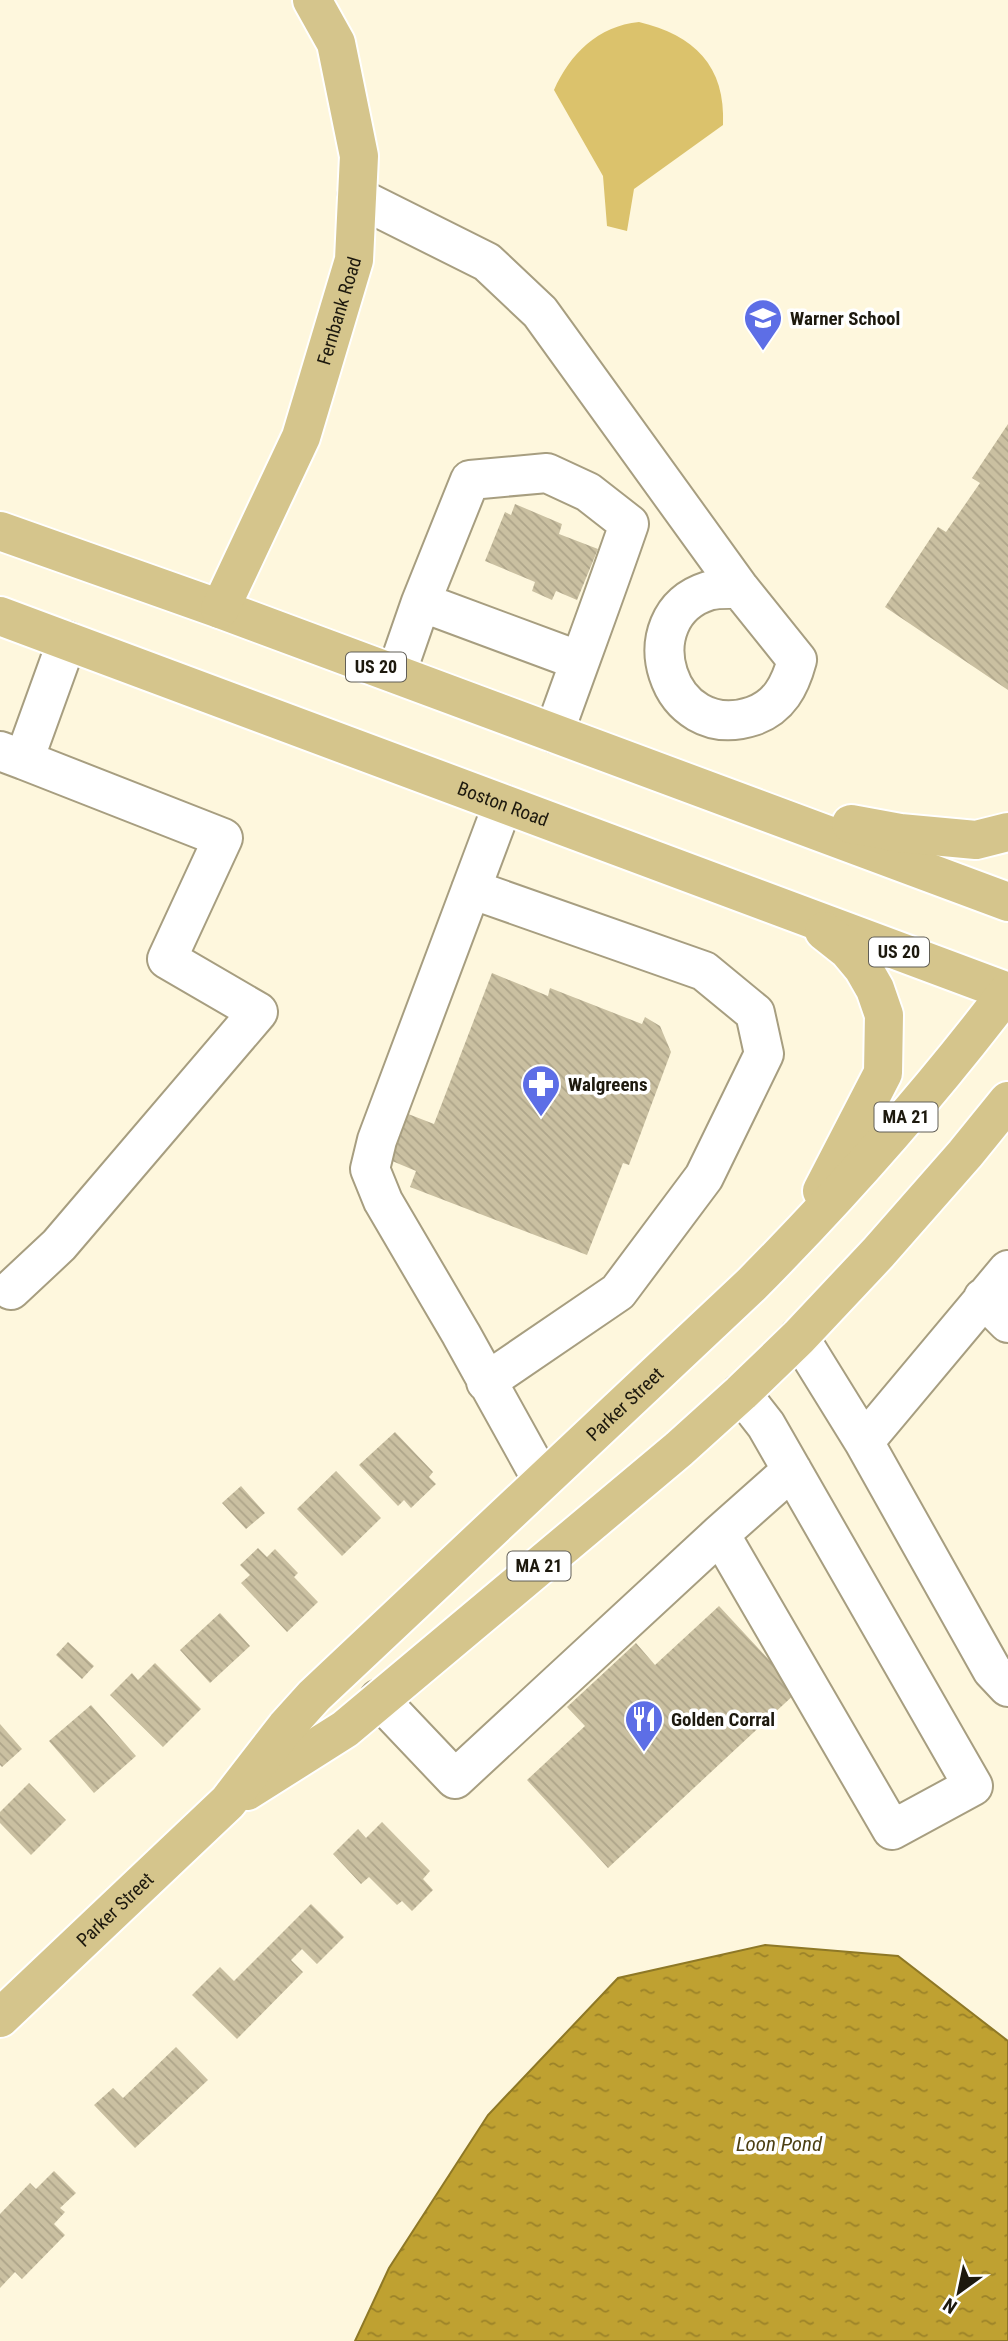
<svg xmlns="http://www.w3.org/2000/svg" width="1008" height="2341" viewBox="0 0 1008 2341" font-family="'Roboto Condensed',sans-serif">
<defs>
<pattern id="water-ripples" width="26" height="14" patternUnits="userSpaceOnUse" patternTransform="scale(1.75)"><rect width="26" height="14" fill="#bfa131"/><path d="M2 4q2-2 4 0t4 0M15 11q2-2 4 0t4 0" fill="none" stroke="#9b8228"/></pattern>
<pattern id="building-back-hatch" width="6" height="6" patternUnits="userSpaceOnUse" patternTransform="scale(1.75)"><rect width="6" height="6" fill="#cac0a1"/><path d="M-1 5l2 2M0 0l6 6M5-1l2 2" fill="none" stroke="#ada489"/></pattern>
</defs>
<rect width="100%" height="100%" fill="#fef7dd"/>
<path fill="#dbc26c" d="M639,22C694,35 726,66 723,125L634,189L627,231L607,226L603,176L554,90C570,54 598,26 639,22Z"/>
<path fill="url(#water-ripples)" stroke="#8e7826" stroke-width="2" d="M765,1945L898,1956L1008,2041V2341H355L389,2268L488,2115L618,1978Z"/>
<path fill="url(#building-back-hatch)" d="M1008,424V690L885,607L938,527L946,532L980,483L972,478Z
M515,504L562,524L559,534L598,549L577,600L556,591L552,600L532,591L535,582L485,561L505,512L511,515Z
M492,973L548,996L550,988L642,1024L645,1017L660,1026L671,1052L629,1165L623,1163L587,1255L410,1187L416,1171L385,1158L403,1112L434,1124Z
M395,1432L433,1472L429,1477L436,1484L411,1508L404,1500L398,1506L359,1465Z
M336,1471L381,1518L342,1556L297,1509Z
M241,1486L265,1513L246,1529L222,1503Z
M258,1548L267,1557L275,1549L298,1573L294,1577L318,1602L287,1632L241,1583L250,1575L240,1565Z
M719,1606L798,1691L608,1868L527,1780L585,1726L567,1707L636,1643L655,1665Z
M220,1613L250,1646L210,1683L180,1650Z
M68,1642L94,1666L82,1679L56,1655Z
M155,1663L201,1709L163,1747L110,1695L132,1673L138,1680Z
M91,1705L136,1756L94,1793L49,1741Z
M0,1724L22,1749L2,1767L0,1765Z
M29,1783L66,1820L31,1855L0,1823V1812Z
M382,1822L430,1871L423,1879L433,1890L412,1911L402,1901L397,1905L369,1877L361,1884L333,1854L358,1829L366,1838Z
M311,1904L344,1937L317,1964L302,1949L291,1960L303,1972L237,2039L192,1995L220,1967L234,1981Z
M176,2047L208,2080L135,2148L94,2105L113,2088L123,2098Z
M54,2171L76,2193L60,2208L65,2212L54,2224L65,2235L22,2279L15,2272L0,2288V2214L30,2183L36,2189Z"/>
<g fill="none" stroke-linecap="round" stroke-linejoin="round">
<defs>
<path id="minor" d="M357,197L487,262L540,312L740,589L797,660C790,686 779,707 753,716C666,745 629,616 708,591C717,588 730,589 740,589
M396,674L421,602
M554,733C579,663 605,594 629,524L588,492L547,473L470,480L421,602L580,661
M0,751L24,760L67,641
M503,804L377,1140L370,1169L383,1201L461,1334L542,1480
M471,889L704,971L755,1013L764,1054L704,1177L618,1292L486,1382
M11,1290L59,1245L258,1012L167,959L223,838L24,760
M983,1298L1008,1323
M799,1337L864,1442L992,1670L1008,1687
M864,1442L1008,1270
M720,1534L792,1470
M379,1699L455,1779L720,1534L892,1830L973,1786L766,1425L741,1393"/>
<g id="major">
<path d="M0,531L220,609L1008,902"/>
<path id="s1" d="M220,609L301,437L354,260L359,156L336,43L312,0"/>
<path id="s2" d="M0,616L1008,992"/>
<path d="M851,824L900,833L976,840L1008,832"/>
<path d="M822,1191L883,1073L884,1015L875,989L863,968L848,950L824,931"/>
<path d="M247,1791L345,1729L679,1449L741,1393L799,1337L878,1253L965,1154L1008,1101"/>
<path id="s3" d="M0,2018L228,1802L286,1727L314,1696L752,1284C843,1192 929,1095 1008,991"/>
</g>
</defs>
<use href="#minor" stroke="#a79e80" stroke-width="42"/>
<use href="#major" stroke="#fff" stroke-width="42"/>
<use href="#minor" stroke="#fff" stroke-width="38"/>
<use href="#major" stroke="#d5c58c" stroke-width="38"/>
</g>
<defs>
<symbol id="school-pin" viewBox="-11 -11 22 30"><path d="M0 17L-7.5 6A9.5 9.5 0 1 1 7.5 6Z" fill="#5d6ee6" stroke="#fff"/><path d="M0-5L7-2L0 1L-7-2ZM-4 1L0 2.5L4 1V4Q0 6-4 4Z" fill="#fff"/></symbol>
<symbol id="pharmacy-pin" viewBox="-11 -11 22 30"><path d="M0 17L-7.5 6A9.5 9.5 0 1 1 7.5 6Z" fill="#5d6ee6" stroke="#fff"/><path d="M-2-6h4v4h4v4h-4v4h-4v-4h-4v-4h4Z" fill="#fff"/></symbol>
<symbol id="restaurant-pin" viewBox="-11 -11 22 30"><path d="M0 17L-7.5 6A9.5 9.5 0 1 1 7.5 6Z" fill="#5d6ee6" stroke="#fff"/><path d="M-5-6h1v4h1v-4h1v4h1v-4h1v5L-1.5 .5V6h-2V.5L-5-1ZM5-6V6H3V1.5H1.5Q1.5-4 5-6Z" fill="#fff"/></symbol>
</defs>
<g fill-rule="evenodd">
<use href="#school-pin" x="741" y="296" width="44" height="60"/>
<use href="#pharmacy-pin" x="519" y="1062" width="44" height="60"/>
<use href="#restaurant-pin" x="622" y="1697" width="44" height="60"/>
</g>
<g text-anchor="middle" stroke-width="7" stroke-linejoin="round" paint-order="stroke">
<g fill="#fff" stroke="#615e56" stroke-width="2">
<rect x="346" y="652.5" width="60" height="29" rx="5"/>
<rect x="869" y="937.5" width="60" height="29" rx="5"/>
<rect x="874.5" y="1102.5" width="63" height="29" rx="5"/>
<rect x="507.5" y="1551.5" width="63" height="29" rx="5"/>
</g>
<g font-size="18" font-weight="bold" fill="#1d190e">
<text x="376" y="673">US 20</text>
<text x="899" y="958">US 20</text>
<text x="906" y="1123">MA 21</text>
<text x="539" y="1572">MA 21</text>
</g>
<g font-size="19" fill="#1d190e" stroke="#fff">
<text dy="7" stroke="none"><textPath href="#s1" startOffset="322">Fernbank Road</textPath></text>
<text dy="7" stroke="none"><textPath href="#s2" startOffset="537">Boston Road</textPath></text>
<text dy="7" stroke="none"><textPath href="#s3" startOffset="877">Parker Street</textPath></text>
<text dy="7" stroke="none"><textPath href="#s3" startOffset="158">Parker Street</textPath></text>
</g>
<g font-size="19" font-weight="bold" fill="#1d190e" stroke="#fff" text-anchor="start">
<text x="790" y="325">Warner School</text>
<text x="568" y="1091">Walgreens</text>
<text x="671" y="1726">Golden Corral</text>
</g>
<g font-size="21" font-style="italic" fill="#4c3f12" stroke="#fff">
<text x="779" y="2151">Loon Pond</text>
</g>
</g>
<g transform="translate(959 2292) rotate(213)" stroke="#ffffff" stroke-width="5" paint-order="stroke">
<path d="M0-5L12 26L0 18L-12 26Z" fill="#1d190e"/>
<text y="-10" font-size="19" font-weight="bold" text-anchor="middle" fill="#1d190e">N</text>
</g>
</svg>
